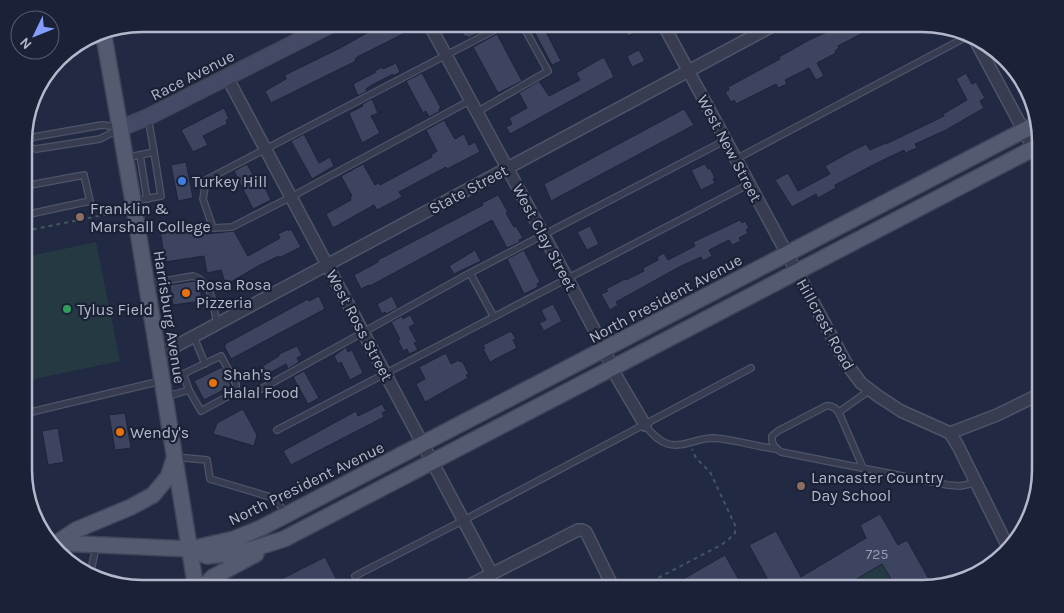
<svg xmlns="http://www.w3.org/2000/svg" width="1064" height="613" viewBox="0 0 1064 613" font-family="Karla,sans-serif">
<rect width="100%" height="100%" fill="#222942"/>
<path fill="#243942" d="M96,242L120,361L25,381V257Z
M882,564L897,588L840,589Z"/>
<path fill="#3c4460" stroke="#1d2338" d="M383,24H405L409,31L359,56L355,59L356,61L271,103L265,91L286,79L285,75L340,48Z
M469,24H491L492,26L468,38L467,36L465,37L460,28Z
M530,24H542L561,61L552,65Z
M622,24H639L642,29L628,36Z
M845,24H880L838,46L839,48L835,51L836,53L817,63L824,76L816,80L809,68L785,80L787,84L778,88L776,84L736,104L734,100L731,102L725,92L729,90L728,87L780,59L779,57L809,40Z
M497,34L522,81L498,93L473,47Z
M639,50L645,61L632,67L627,56Z
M604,57L614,77L510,134L506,127L512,124L509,118L527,108L519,93L539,81L549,96L580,80L576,73Z
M396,63L400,72L393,76V74L372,85L366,89L367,91L358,96L353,84L376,72L375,71L382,67L383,69Z
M422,73L441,108L439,109L440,111L429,117L426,111L423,113L406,81Z
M966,73L972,84L976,82L985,98L980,101L984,108L946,130L915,144L917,148L905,153L904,150L875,164L835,185L836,188L818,198L816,194L792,207L775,180L788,173L798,191L830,174L825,166L852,151L866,144L870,150L886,143V144L944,116L943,114L967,100L956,79Z
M372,99L378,113L371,116L380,133L362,143L349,113L363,106L362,104Z
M224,108L229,119L226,120L227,124L203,136L208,145L193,152L181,130Z
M684,109L694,125L551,201L544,184Z
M444,120L455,139L464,134L469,145L475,142L480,152L447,169L446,167L399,192L402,197L377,210L374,205L333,228L326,214L351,200L350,197L352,196L341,176L363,164L375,185L379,182L380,185L432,157L431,155L437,151L426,130Z
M304,134L319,163L330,157L334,166L312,179L291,141Z
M186,162L193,198L178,201L171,165Z
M247,164L258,184L262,182L271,200L253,209L234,171Z
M705,164L708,169L710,168L715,178L713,179L715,183L701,190L691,170Z
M498,195L508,212L506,213L514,227L516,226L523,238L519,240L520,242L507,248L492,220L370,286L369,285L361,289L354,275L378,262V260L483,205L482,203Z
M740,220L742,223L745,221L749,228L746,230L748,233L739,238L741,241L732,245L729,240L709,250L712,256L703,261L701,257L681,266L616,302L618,305L610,310L601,294L608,291L606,289L625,279L626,280L644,271L643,268L658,260L657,257L664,253L668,260L695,246L693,242Z
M184,226V228L204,226L206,234L234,231L248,256L280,238L278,234L288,229V231L291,229L301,247L279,258V256L258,266L226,285L221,270L207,273L204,256L165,262L160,230Z
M590,226L599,244L587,250L577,232Z
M475,250L481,261L454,274L449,266Z
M524,250L540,282L537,284L538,287L524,294L507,259Z
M194,281L200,286L202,301L173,305L170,285Z
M319,296L325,309L231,359L224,346L226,345L225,344L308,299L309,301Z
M392,296L398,308L386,314L385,312L382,314L377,304Z
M553,304L562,321L544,331L539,323L546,320L541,310Z
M410,315L415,324L409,327L417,342L414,343L418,350L409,354L407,349L403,351L398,340L400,339L391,322L402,316L403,319Z
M511,331L516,339L513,340L517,348L490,362L483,349L485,348L483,345Z
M297,346L302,355L297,358L299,362L288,369L286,364L255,381L250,374L279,356V354Z
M346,347L348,352L352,350L363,373L350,380L341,362L338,364L334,356Z
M446,353L451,364L459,360L460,362L462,361L469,374L466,375L468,378L425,402L416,384L425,379L419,367Z
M222,367L231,386L204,400L194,381Z
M304,371L319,398L308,404L293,377Z
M382,404L386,411L382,413L384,417L291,465L283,451L356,411L358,416Z
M243,409L257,435L254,446L213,434L217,423Z
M125,413L131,448L115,450L109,415Z
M58,428L64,462L48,465L42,431Z
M880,514L898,545L907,540L930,581L921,586L923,589H897L882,564L840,589H773L749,545L776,531L801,577L866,538L860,525Z
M725,555L744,589H666Z
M325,557L340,586L334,589H262Z"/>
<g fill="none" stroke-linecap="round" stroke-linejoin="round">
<defs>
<path id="service" d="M471,100L291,197L232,227L213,228L203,199L206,180L506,24
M477,112L548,71L522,24
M148,117L154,152
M25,143L34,137L102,125L118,127
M25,146L36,149L100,139L119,129
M140,155L147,199
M125,158L154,152L161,196L134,201
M736,159L968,36
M25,186L84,175L90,201L25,215
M470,273L494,317
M147,284L193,276C213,282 213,306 217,324
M194,337L205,364
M261,389L470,273L726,140
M165,397L189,390L183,374L221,356L236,384V392L201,411L189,390
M31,412L161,381
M839,412L870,390
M645,425C651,433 658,441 668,444C683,448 697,438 713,438C734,439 756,447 777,449
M277,430L749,184
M175,457L207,460L210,479L274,498L287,514
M863,468L840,415C837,409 833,405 826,406L778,431L772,436C771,444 775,448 781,452L948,485L960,486L975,483
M25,470L28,496
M90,575L96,547
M355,576L464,520L751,368"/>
<path id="minor" d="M429,24L567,278L605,350L612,369L645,425
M663,24L846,363L861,383L878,396L901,411L950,433L958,446L1008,547
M974,38L1040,161
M227,77L492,574
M159,355L776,24
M950,433L997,415L1040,394
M462,589L578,530H582L586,532L614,589"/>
<path id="secondary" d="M121,128L148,117L332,24"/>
<path id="primary" d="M103,31L133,201L196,589
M57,543L76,530L131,507L153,495L168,477L174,459
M52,544L57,543L190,549L207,556L227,554L252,549L284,539L1040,145
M190,549L234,539L261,528L1036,124
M201,589L213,577L256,554"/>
</defs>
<use href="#service" stroke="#4e5469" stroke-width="8"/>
<use href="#minor" stroke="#4e5469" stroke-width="14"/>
<use href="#secondary" stroke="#40455a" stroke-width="18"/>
<use href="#primary" stroke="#40455a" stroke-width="18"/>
<path stroke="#42565f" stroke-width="2" stroke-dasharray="4 4" stroke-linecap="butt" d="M25,231L123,211
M637,589L721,545L728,540L735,533V525L710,472L696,458L692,449"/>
<use href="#service" stroke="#373c51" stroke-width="5.5"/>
<use href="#minor" stroke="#373c51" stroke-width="11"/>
<use href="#secondary" stroke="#444a65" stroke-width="15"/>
<use href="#primary" stroke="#545b71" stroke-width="15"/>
</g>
<circle fill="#3f7fe0" stroke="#1b2136" stroke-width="2" cx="182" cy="181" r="5"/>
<g fill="#8d6e63" stroke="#1b2136" stroke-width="2">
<circle cx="80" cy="217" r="5"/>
<circle cx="801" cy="486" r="5"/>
</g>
<g fill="#e8710a" stroke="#1b2136" stroke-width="2">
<circle cx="186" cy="293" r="5"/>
<circle cx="213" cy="383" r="5"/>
<circle cx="120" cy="432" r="5"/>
</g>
<circle fill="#2e9e5b" stroke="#1b2136" stroke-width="2" cx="67" cy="309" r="5"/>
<g text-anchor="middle" stroke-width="4.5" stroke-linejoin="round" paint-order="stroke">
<g font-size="14" fill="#959bb1">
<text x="877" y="559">725</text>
</g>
<g font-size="16" fill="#b3b8cc" stroke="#1b2136">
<text transform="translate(192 75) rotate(-27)" y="6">Race Avenue</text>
<text transform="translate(730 148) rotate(62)" y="6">West New Street</text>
<text transform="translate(468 189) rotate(-28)" y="6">State Street</text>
<text transform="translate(545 237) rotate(62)" y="6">West Clay Street</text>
<text transform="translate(665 298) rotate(-28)" y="6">North President Avenue</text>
<text transform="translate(170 317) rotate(81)" y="6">Harrisburg Avenue</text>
<text transform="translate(826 324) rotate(61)" y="6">Hillcrest Road</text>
<text transform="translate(360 325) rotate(62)" y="6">West Ross Street</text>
<text transform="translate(306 483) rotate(-26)" y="6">North President Avenue</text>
</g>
<g font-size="16" fill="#b3b8cc" stroke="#1b2136" text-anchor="start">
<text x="192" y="187">Turkey Hill</text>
<text x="90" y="214">Franklin &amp;<tspan x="90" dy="18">Marshall College</tspan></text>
<text x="196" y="290">Rosa Rosa<tspan x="196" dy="18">Pizzeria</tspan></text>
<text x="77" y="315">Tylus Field</text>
<text x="223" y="380">Shah's<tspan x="223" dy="18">Halal Food</tspan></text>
<text x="130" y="438">Wendy's</text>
<text x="811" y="483">Lancaster Country<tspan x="811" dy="18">Day School</tspan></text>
</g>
</g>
<path d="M0 0H1064V613H0ZM142 32H922A110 110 0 0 1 1032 142V470A110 110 0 0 1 922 580H142A110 110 0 0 1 32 470V142A110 110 0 0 1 142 32Z" fill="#1b2136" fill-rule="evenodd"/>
<path fill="none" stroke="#b3b8cc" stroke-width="2.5" d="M142 32H922A110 110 0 0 1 1032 142V470A110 110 0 0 1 922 580H142A110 110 0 0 1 32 470V142A110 110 0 0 1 142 32Z"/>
<g transform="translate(35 35) rotate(227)"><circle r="24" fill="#1b2136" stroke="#585d72"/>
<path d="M0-4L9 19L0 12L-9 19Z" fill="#859cff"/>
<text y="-8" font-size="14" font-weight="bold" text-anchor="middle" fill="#b3b8cc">N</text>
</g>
</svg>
